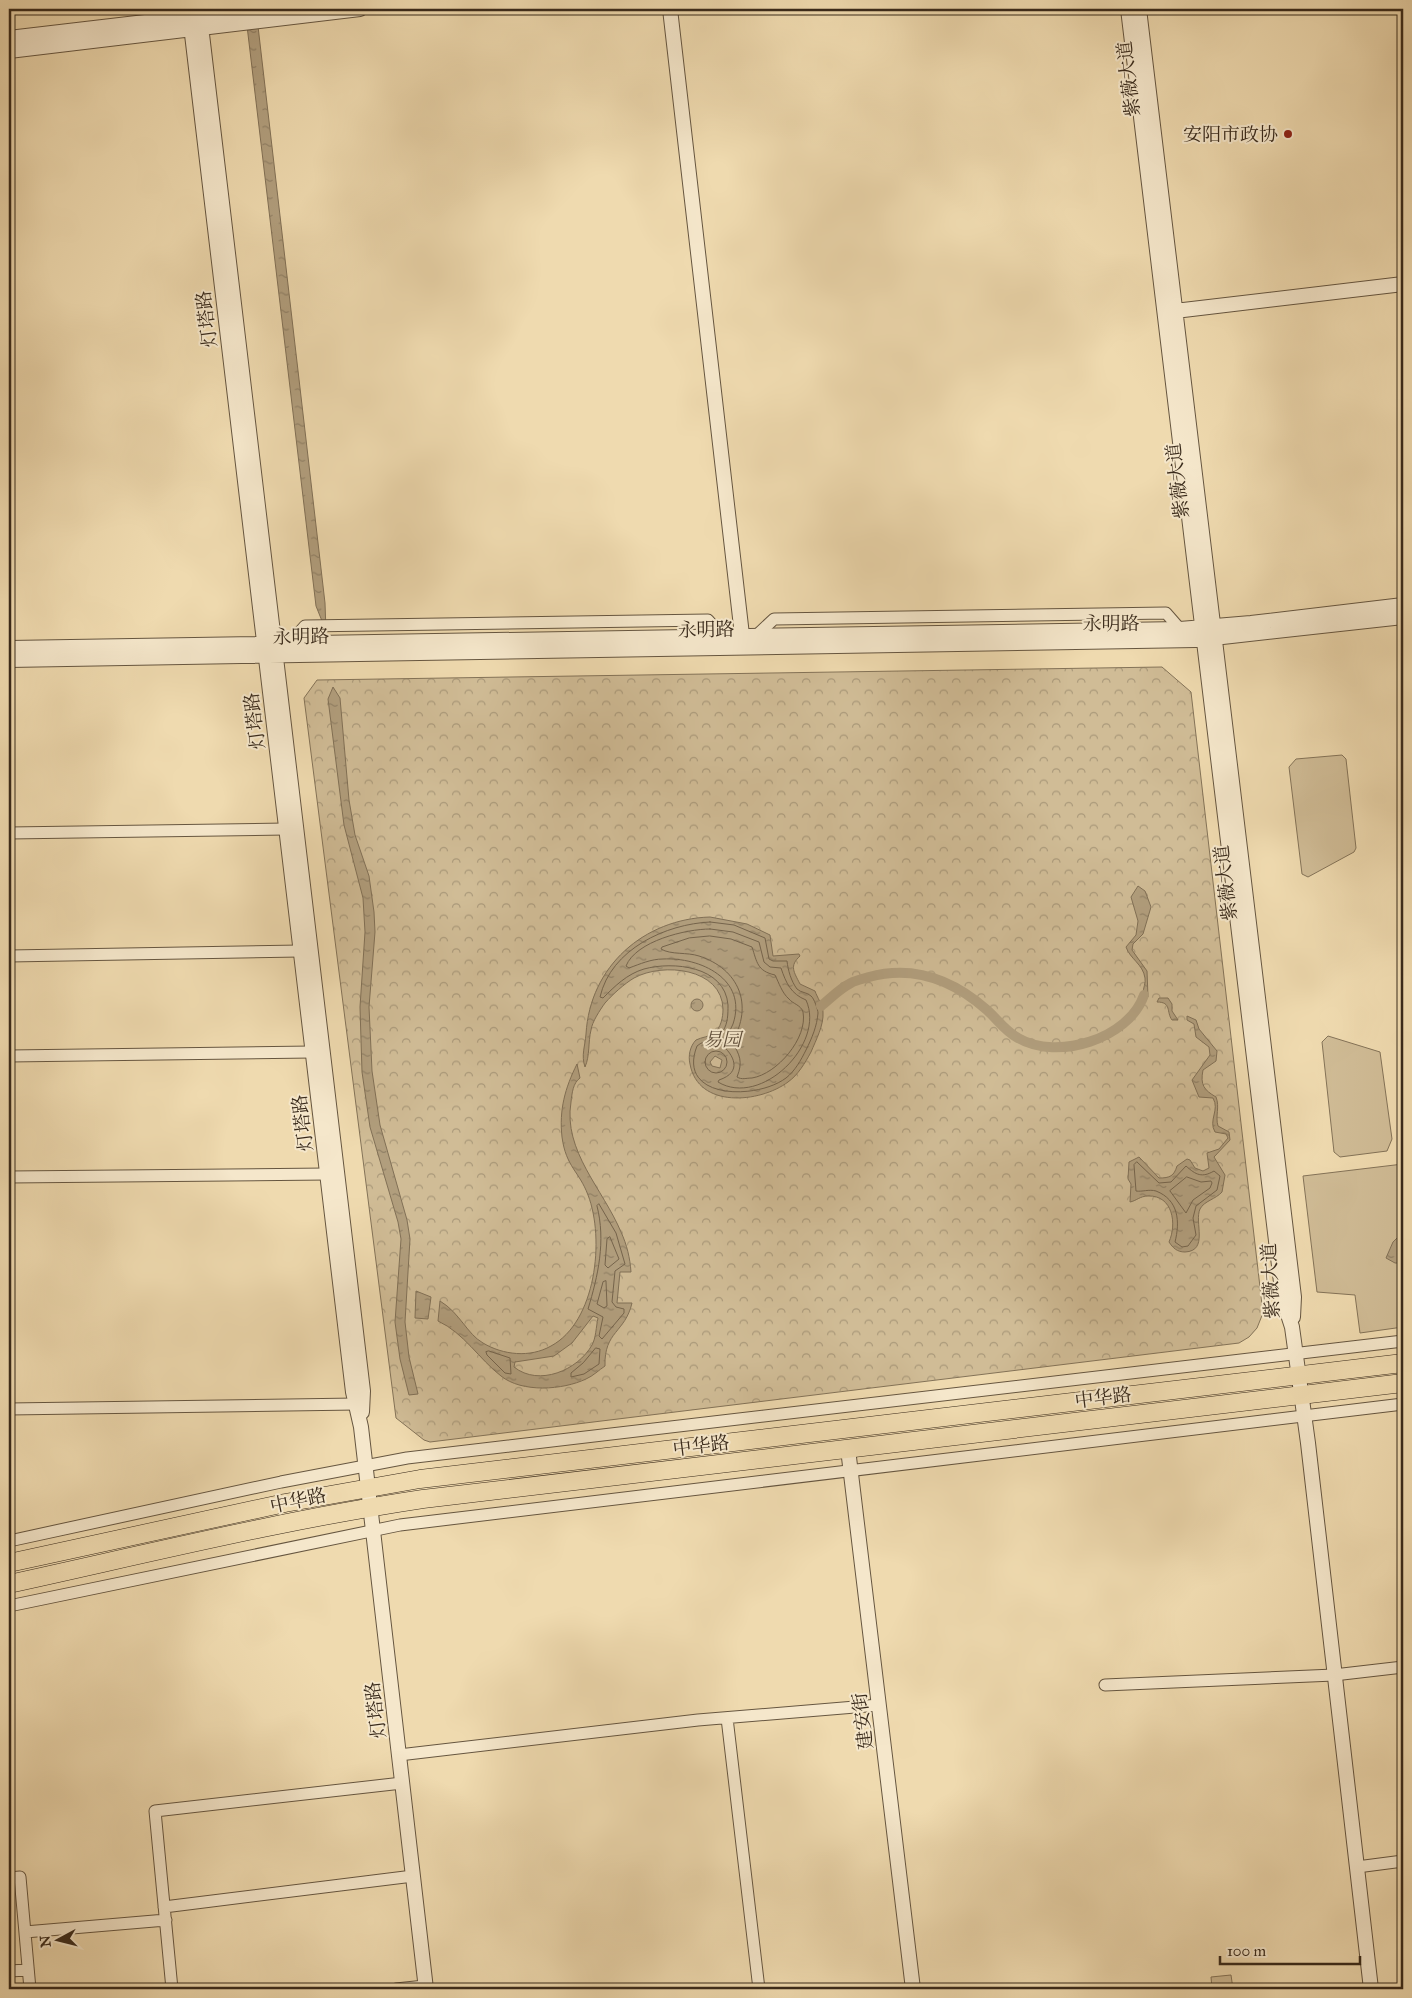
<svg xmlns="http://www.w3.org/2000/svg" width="1412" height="1998" viewBox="0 0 1412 1998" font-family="'IM FELL Great Primer','Noto Serif SC',serif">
<defs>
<pattern id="park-crowns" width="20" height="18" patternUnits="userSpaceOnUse" patternTransform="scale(1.25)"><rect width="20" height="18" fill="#d0bc96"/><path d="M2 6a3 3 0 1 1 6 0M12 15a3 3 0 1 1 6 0" fill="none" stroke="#aa997a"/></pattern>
<pattern id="water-ripples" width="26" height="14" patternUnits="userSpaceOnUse" patternTransform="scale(1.25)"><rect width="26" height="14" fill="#b19e7d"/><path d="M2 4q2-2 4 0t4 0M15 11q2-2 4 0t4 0" fill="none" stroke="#918166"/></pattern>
</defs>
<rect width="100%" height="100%" fill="#efdaaf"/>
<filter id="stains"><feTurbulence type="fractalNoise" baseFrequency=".004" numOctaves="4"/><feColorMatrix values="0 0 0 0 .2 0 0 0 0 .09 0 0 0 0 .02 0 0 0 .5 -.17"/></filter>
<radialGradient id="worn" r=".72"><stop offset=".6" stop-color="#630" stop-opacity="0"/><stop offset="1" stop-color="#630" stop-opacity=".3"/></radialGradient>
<path fill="url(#park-crowns)" stroke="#847358" d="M1162,667L1191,692L1263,1313L1257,1328L1249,1337L1239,1343L430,1442L424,1440L396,1418L304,698L317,680Z"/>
<path fill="#d0bc96" stroke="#847358" d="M1342,755L1346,759L1356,848L1354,852L1308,877L1302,874L1289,767L1296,759Z
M1328,1036L1380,1052L1392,1139L1387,1151L1340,1157L1334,1152L1322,1042Z
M1403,1164V1327L1360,1333L1355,1295L1317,1292L1303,1176Z
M1231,1975L1233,1989H1212L1211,1977Z"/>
<path fill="url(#water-ripples)" stroke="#817056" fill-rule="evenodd" d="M245,9H256L325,603L326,631L316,606Z
M333,687L340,698L349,800L355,835L369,876L374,912L375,932L369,1007L372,1071L380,1125L407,1220L410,1239L405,1322L409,1357L418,1394L409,1395L400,1359L395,1322L401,1239L398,1222L370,1127L362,1072L360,1007L365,932L363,898L344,825L328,699Z
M1138,886L1145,891L1151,907L1143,934L1133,944L1132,950L1147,971L1148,997L1143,994C1143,988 1146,983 1145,978C1143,964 1130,959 1126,947L1136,935L1138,921L1131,897Z
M710,917L747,924L770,935L773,956L799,954L800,956C789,966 794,972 800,984L815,991C817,997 823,1006 823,1012C824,1025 816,1040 811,1052C805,1063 798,1075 788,1082C760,1103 698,1109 690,1064C688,1056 690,1046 696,1040C702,1037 709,1037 714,1033C721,1028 723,1017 723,1009C722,968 663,962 634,978C624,984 613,994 605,1003C600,1010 592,1022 591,1030C588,1042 590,1056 585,1067C581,1055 585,1047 586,1034C590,966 644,919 710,917ZM715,1056L722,1060L720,1068L712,1066L710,1062Z
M1159,998H1168L1172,1004V1011L1178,1020H1172C1166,1012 1172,1002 1157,1002Z
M691 1005a6 6 0 1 1 12 0a6 6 0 1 1-12 0Z
M1187,1016L1196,1020L1199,1029L1217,1051L1216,1061L1203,1070C1200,1085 1204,1090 1216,1097C1220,1107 1215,1116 1218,1126L1229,1132L1230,1140L1214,1157L1225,1175L1222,1192C1216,1199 1204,1201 1200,1209C1194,1222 1209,1251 1185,1252C1177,1252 1173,1248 1169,1242C1177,1224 1173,1195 1148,1196C1140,1196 1136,1201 1130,1202L1131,1184L1128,1179L1129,1162L1139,1157L1159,1178C1170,1178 1174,1176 1177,1166L1187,1159L1190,1160L1195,1168L1203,1171L1209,1168L1207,1153L1219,1149L1228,1138L1226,1134L1215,1132C1208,1120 1220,1110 1213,1098L1199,1097L1192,1080L1210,1055L1209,1047L1196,1037L1194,1024L1187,1020Z
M577,1064L580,1078C573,1083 572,1093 571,1102C563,1151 603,1189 621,1232C627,1245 630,1258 631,1272H620L617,1303H632C625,1333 604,1331 605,1366C599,1370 593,1376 586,1379C563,1390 522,1393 501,1376C479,1359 464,1333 438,1321L440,1301C460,1313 467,1334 483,1343C503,1355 530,1358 551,1346C596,1322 605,1239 588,1195C579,1171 566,1167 562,1137C559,1110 565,1088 577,1064ZM593,1316L598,1318C596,1327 596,1338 592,1345C578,1370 539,1387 514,1367L515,1362L554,1356L572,1343Z
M1403,1232V1263H1395L1386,1258L1393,1242Z
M416,1291L431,1297L428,1319L415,1318Z"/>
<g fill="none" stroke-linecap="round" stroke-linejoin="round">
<path stroke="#75644c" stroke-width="1" d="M710,922L734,925L765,938L769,959L773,961H787C788,970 791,981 797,989C801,993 807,992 811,996C814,998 818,1010 818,1013C817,1026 812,1038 806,1050C801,1060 795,1071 786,1078C757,1100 676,1100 697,1046C705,1039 716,1041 723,1031C728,1023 728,1014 728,1005C725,966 673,961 644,969C627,974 615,986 603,998L600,997C611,949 666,924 710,922Z
M710,929L733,932L759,942L764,962L770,967L781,968C786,983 791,994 806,1000C826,1044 761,1108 718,1082L719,1080C743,1072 734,1055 721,1044C725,1037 730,1032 733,1024C748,979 700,957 663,959C651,959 640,964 629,968L626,966C636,941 686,929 710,929Z
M710,936L731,939L752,947C757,962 757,971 775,975C779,983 782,993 789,999C793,1004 801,1005 803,1012C808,1038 777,1074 752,1078C746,1078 742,1080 737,1077C743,1062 740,1055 732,1042C754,1005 739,969 699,956C687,952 671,955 661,949L662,947L689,938Z
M705 1062a11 11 0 1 1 22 0a11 11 0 1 1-22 0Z
M1137,1162L1159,1183L1171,1182L1186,1166C1196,1175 1202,1178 1214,1171L1220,1176L1217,1190L1196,1206L1193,1218L1196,1235L1188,1246L1182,1247L1175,1242C1180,1222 1179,1200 1156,1191C1149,1189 1142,1192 1136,1191L1134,1165Z
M1187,1177L1201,1182L1211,1181L1212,1183L1210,1188L1193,1200L1186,1213L1170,1191Z
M599,1204L616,1233L625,1264L615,1271L612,1302L616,1307L624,1309V1313L602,1339L599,1336L603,1317L588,1309C598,1276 606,1241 597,1206Z
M610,1237L619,1259L608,1268L605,1265L607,1239Z
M606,1281L607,1306L604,1308L597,1304L603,1282Z
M596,1348L600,1349L599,1364L584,1374L571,1377V1373L583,1363Z
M489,1351L510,1358L511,1374L505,1373L487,1355L486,1352Z"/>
<path stroke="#b19e7d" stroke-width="10" d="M821,1006C831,998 839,989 851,983C856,980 863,979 869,977C913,965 953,980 987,1010C998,1020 1005,1031 1018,1038C1057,1061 1129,1039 1144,995"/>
<defs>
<path id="minor" d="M757,635L774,619L1166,613L1180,629
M290,643L305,626L708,620L721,635
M9,833L286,829
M9,956L300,951
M9,1056L312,1052
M9,1177L327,1174
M9,1409L356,1404
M9,1541L281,1482L407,1458L1403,1341
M9,1606L400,1525L1403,1404
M1105,1685L1334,1675L1403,1667
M727,1718L759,1989
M399,1755L698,1720L879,1705
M1357,1867L1403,1861
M9,1878L20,1877L30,1989
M164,1907L413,1876
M25,1932L166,1920
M9,1971L28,1970
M172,1989L155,1811L402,1783
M396,1989L425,1986"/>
<path id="tertiary" d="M189,9L353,1392L361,1427L426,1989
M199,9L363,1391L362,1412
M670,9L742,635
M1128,9L1283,1299L1292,1327L1308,1443L1371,1989
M1139,9L1294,1297L1293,1317
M9,38L256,9
M9,51L360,9
M1175,311L1403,284
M9,648L1180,629L1251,623L1403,605
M9,660L1196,640L1403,617
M848,1449L913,1989"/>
<path id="trunk" d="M9,1563L285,1503L420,1479L1403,1363
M9,1584C146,1554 283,1520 423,1499L1403,1383"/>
</defs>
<use href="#minor" stroke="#665640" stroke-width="13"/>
<use href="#tertiary" stroke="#665640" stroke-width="16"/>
<use href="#trunk" stroke="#392a1b" stroke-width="19"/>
<use href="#minor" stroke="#f5e7cb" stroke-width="11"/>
<use href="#tertiary" stroke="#f5e7cb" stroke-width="14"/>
<use href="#trunk" stroke="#efdaaf" stroke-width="18"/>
</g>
<circle fill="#8f2418" stroke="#f5e7cb" stroke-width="2" cx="1288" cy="134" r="5"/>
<g text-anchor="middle" stroke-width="4" stroke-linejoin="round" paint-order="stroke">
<g font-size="19" fill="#392a1b" stroke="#f5e7cb">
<text transform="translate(1128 79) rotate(-97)" y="7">紫薇大道</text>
<text transform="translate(206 319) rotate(-97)" y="7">灯塔路</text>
<text transform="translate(1177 481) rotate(-97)" y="7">紫薇大道</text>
<text x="1111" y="630">永明路</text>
<text transform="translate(706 629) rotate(-1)" y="7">永明路</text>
<text transform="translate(301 636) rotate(-1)" y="7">永明路</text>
<text transform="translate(254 721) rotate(-97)" y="7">灯塔路</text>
<text transform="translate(1225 883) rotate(-97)" y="7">紫薇大道</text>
<text transform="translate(302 1123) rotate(-97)" y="7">灯塔路</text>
<text transform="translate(1270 1281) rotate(-93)" y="7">紫薇大道</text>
<text transform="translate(1103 1397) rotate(-7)" y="7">中华路</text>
<text transform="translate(701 1445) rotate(-7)" y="7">中华路</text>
<text transform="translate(298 1500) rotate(-12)" y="7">中华路</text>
<text transform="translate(375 1710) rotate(-97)" y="7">灯塔路</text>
<text transform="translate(862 1721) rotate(-97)" y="7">建安街</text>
</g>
<g font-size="19" fill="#392a1b" stroke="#f5e7cb" text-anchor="end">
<text x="1278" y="141">安阳市政协</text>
</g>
<g font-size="19" font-style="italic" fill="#5f4e3a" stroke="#f5e7cb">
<text x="722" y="1046">易园</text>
</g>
</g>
<rect width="1412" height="1998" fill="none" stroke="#efdaaf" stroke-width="30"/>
<rect x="10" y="10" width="1392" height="1978" fill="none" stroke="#392a1b" stroke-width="2.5"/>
<rect x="15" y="15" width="1382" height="1968" fill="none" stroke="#392a1b"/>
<g transform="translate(58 1940) rotate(263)" stroke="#f5e7cb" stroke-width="4" paint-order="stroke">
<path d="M0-4L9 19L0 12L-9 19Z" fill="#392a1b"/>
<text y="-8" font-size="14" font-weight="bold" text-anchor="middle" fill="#392a1b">N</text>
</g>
<path d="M1220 1956v8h140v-8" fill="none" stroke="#392a1b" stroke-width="2.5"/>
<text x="1227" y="1956" font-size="15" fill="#392a1b" stroke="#f5e7cb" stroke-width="4" paint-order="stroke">100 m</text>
<rect width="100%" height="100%" filter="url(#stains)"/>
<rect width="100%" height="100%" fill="url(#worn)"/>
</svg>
